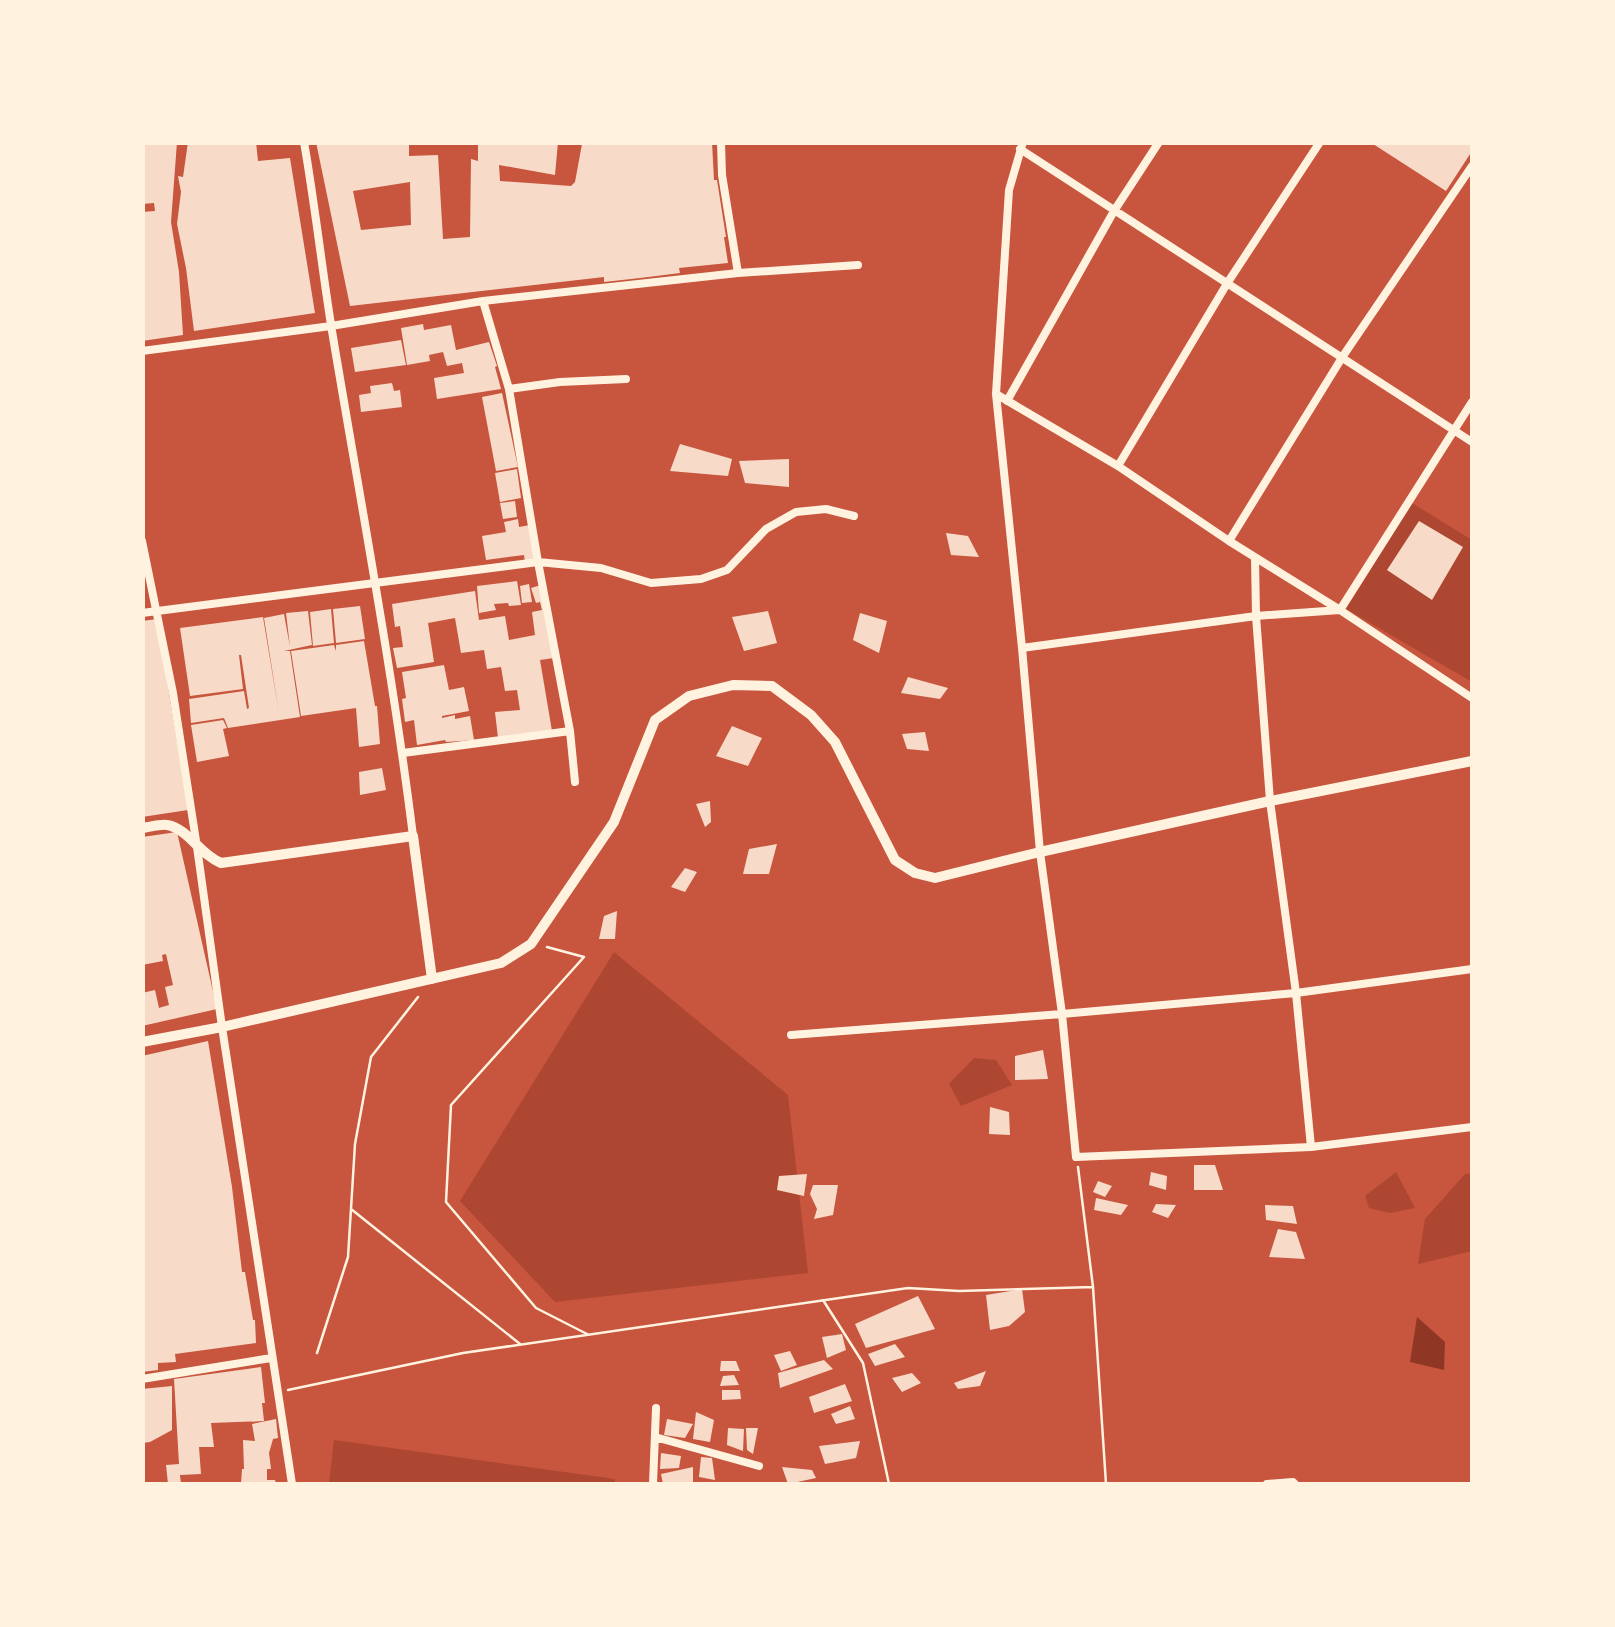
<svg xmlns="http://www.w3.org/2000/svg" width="1615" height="1627" viewBox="0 0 1615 1627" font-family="'Asap Condensed',sans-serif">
<rect width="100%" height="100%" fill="#c8553d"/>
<path fill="#ae4732" d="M1412,503L1472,540V682L1346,609Z
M614,952L788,1095L808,1273L555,1302L460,1201Z
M974,1058L996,1060L1012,1085L961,1106L949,1084Z
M1396,1172L1415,1208L1390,1213L1369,1208L1365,1196Z
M1472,1173V1251L1418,1264L1425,1219L1465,1174Z
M334,1440L615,1479V1484H329Z"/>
<path fill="#8f3625" d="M1417,1317L1445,1342L1444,1370L1410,1362Z"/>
<path fill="#f7dbc8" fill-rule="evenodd" d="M142,142H177L171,222L179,272L183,335L142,341V212L155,211L154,203L142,204Z
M188,142H256L258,161L290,158L315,313L194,331L186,268L177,224L181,192L178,176L183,177Z
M316,142H409V156L438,155L443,239L470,237L471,159L478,161V142H558L555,175L499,165L500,181L571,186L575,182L582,144L586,142H712L714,180H717L726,237H724L728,263L679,268L680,273L640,278L604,282V277L350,306ZM410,182L411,225L361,230L353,191Z
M1370,142H1472V151L1446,191Z
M423,324L424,330L451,325L456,350L489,342L497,366L495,367L501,389L437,399L434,378L464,373L462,363L447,366L443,352L429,355L430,361L407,365L401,328Z
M401,340L406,365L355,372L351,348Z
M392,383L394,391L400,390L402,407L361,412L359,395L371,393L370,386Z
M502,393L518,467L496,471L482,397Z
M680,444L732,459L728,476L670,471Z
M789,459V487L745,483L739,461Z
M517,469L521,498L500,502L495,473Z
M515,501L517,517L503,519L500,503Z
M518,519L519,527L530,525L537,561L525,562L524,555L486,560L482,536L506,532L504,522Z
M1419,521L1463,547L1432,600L1387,570Z
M946,533L968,536L979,557L951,555Z
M517,581L521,605L509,606L508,603L494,604L496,610L479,613L477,586Z
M529,584L532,602L522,603L520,586Z
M541,585L554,658L540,660L552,731L498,738L495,712L520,710L517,690L505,691L501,667L487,669L484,650L461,653L455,618L428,623L434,662L397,668L393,648L403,647L400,626L395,627L392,604L475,591L479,620L505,616L509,640L535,635L532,612L542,610L540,602L536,603L531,588Z
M360,606L365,639L336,643L333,609Z
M331,609L334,643L313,646L310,612Z
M308,611L312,645L284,651H290L300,717L228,728L224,718L191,723L189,699L244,691L247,709L249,708L241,655H239L243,689L190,696L180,628L263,617L279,713L264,618L284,614L290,647L286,613Z
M768,611L777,643L744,651L732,617Z
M860,613L887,621L879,653L853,640Z
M157,619L188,810L142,817V621Z
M364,641L375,706H377L380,744L359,747L356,708L301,716L291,651L334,645L336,651V645Z
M444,665L449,690L464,687L469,711L442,716V718L455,715V719L470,716L474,740L446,742L445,740L417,745L414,720L405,722L402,699L406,698L402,672Z
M908,677L948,688L940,699L901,693Z
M223,720L227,728L223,729L229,756L197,762L191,725Z
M732,726L762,738L748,766L716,756Z
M925,732L929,751L907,749L902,734Z
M382,768L386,790L360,795L359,772Z
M710,801L711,822L705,827L696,804Z
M177,832L217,1009L142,1026V993L155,990L159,1008L162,1007L169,1005L165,987L173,985L166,954L162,955L163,961L142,965V837Z
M777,844L769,874H743L749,849Z
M685,868L697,872L685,892L671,887Z
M617,911L615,939H599L604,916Z
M208,1041L232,1187L242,1272H245L253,1320H255L256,1343L175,1354L176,1362L158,1363V1370L142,1372V1056Z
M1043,1050L1048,1079L1015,1080V1056Z
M990,1107L1009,1112L1010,1135L989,1134Z
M1194,1165H1215L1223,1190H1194Z
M1151,1172L1167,1176L1166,1190L1149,1185Z
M807,1174L804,1196L777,1190L779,1176Z
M1098,1181L1112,1186L1105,1197L1093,1192Z
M813,1185H838L833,1215L814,1219L817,1209L810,1194Z
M1096,1198L1128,1205L1121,1215L1094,1210Z
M1156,1204L1176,1205L1168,1218L1152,1212Z
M1265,1205L1293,1206L1297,1224L1266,1220Z
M1278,1229L1296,1232L1305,1259L1269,1257Z
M1022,1289L1025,1312L1009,1326L990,1330L986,1295Z
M918,1296L935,1329L866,1348L855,1324Z
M842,1334L846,1350L827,1358L822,1337Z
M895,1344L905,1357L875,1366L868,1354Z
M790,1351L797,1365L781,1371L774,1355Z
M824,1360L833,1369L780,1388L778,1373Z
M721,1361H736L740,1371H720Z
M261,1367L265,1403H262L264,1421L211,1423L214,1447H199L201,1474L180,1475L181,1484H168L166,1465L179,1464L174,1379Z
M986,1371L980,1386L958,1389L954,1383Z
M912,1373L921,1383L902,1392L892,1378Z
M734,1375L739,1385L720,1386L723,1376Z
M845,1384L852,1401L814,1413L809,1397Z
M172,1386V1430L150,1442L142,1443V1389Z
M722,1390H740L741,1399L722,1400Z
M850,1406L855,1419L836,1424L831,1414Z
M696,1412L714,1420L710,1442L693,1439Z
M276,1419L278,1438L273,1439L269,1453L271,1469H267V1480H275L276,1484H241L242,1469H244L243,1440L255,1441L252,1424Z
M667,1419L693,1424L685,1438L664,1435Z
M728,1428L744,1429L743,1451L727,1445Z
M746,1428H758L753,1454L747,1450Z
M860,1441L856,1458L825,1464L819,1446Z
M661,1453L681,1456L679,1468L660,1469Z
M701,1457L712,1458L715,1480L699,1477Z
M693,1467V1484H663L661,1474Z
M782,1467L812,1470L816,1478L788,1484Z"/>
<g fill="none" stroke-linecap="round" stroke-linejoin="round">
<path stroke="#fff3e0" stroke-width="2.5" d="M547,947L584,957L451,1105L446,1202L536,1308L587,1334
M1078,1167L1093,1287L1106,1484
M351,1209L520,1344
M823,1300L863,1363L889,1484
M317,1353L348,1257L355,1144L371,1057L418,997
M288,1390L463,1353L908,1288L959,1291L1093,1287"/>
<path stroke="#fff3e0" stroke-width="8" d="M304,142C315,205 322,269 332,331C360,499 392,667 413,836
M721,142L722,175L738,273
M1023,142L1009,190L996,394L1022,648L1040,852L1062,1014L1076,1157L1311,1147L1472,1127
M1020,149L1472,442
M483,301L509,389L538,562L570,731L575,782
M142,351L331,326L483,301L738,273L858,265
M509,389L560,382L626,379
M996,394L1118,466L1229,541L1340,610L1472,698
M1007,401L1114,211L1159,142
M1118,466L1228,282L1320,142
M142,541L173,693L197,847L222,1027L292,1484
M1229,541L1343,356L1472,166
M1255,558L1256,616L1270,801L1296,993L1311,1147
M142,613L538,562L601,568L651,583L701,579L727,570L766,529L796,512L826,509L854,516
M1022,648L1256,616L1340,610L1472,402
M403,753L570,731
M791,1035L1062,1014L1296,993L1472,969
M142,1379L271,1358
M655,1437L759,1466
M653,1484L656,1408
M1267,1484L1293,1482L1295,1484"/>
<path stroke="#fff3e0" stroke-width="10" d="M142,828C150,827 160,824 167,825C189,829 199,854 221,863L413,836L432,979
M142,1042L222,1027L501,963L531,944L614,822L655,720L689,696L733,685L772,686L811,715L835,742L895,860L915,873L935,878L1040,852L1270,801L1472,761"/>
</g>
<rect width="1615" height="1627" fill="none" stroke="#fff3e0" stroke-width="290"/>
</svg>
